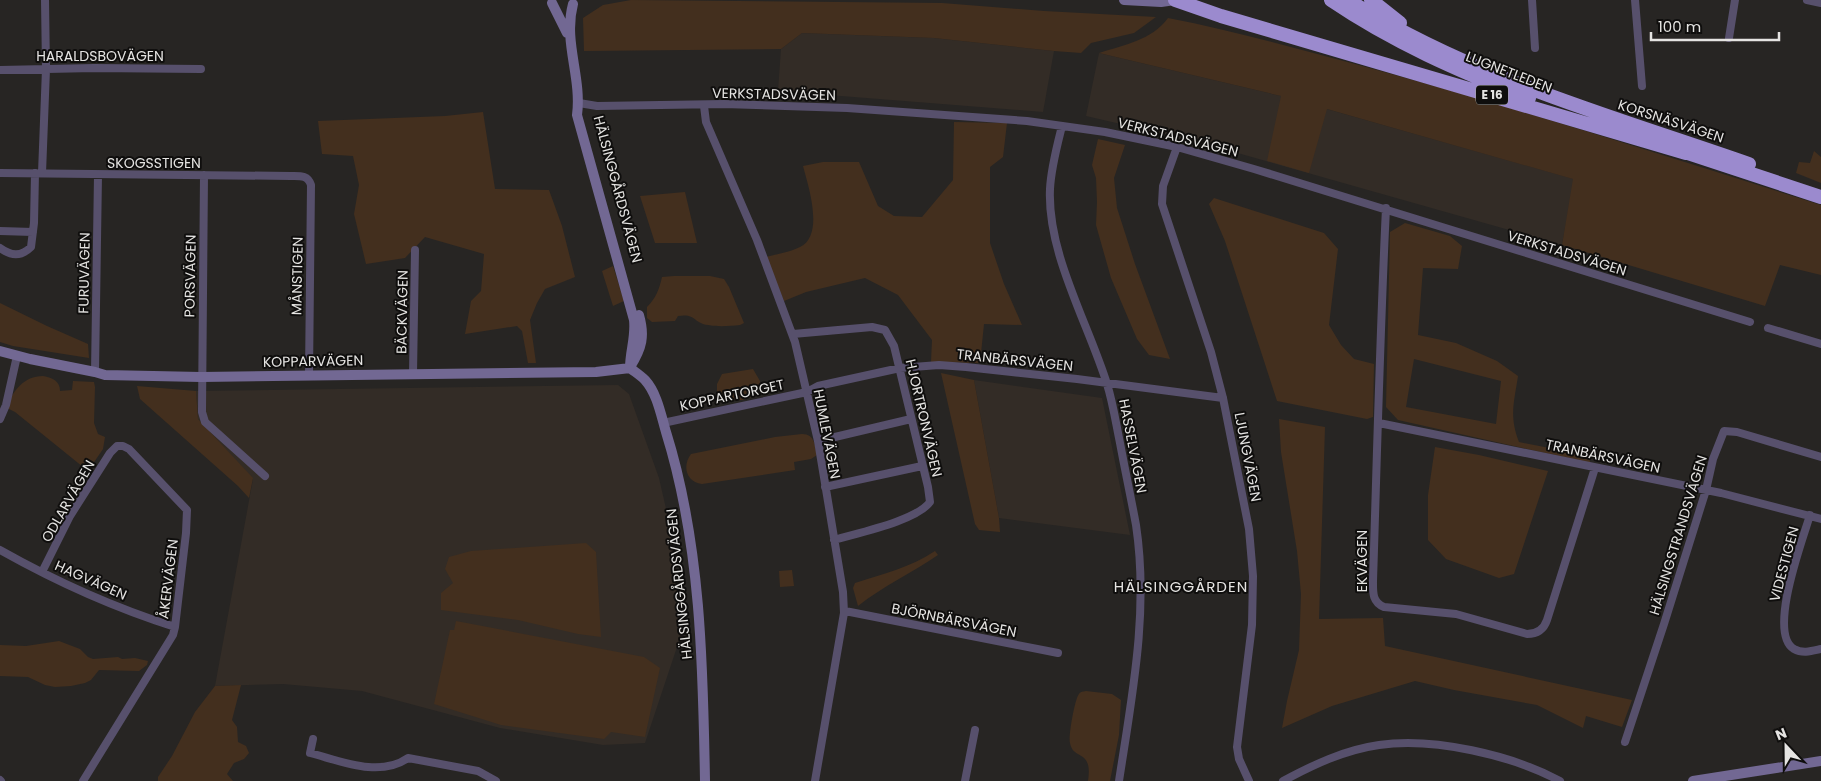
<svg xmlns="http://www.w3.org/2000/svg" width="1821" height="781" viewBox="0 0 1821 781" font-family="Poppins,sans-serif">
<rect width="100%" height="100%" fill="#272523"/>
<path fill="#332c26" d="M802,33L934,38L1054,51L1043,112L778,91L781,49Z
M1099,53L1281,96L1574,179L1562,245L1199,142L1086,116Z
M974,380L1102,398L1130,535L999,518Z
M618,385L629,394L659,478L667,513L685,623L645,743L603,745L500,728L362,691L283,684L215,686L253,479L198,419L196,391Z"/>
<path fill="#432f1e" fill-rule="evenodd" d="M631,0L942,3L1044,11L1156,17L1134,33L1091,43L1081,53L1054,51L934,38L802,33L781,49L584,51L583,18L603,5Z
M1168,18C1231,30 1293,48 1355,64C1512,106 1666,156 1821,205V275L1780,265L1765,306L1562,245L1573,179L1327,109L1309,173L1267,161L1281,96L1099,53C1124,45 1152,40 1168,18Z
M483,112L495,189L549,190L562,226L575,277L545,289L537,303L530,320L536,363H528L522,331L517,326L465,334L471,301L481,291L484,254L425,237L405,258L366,264L354,214L359,185L353,156L322,154L318,121L445,116Z
M954,122L1007,123L1003,157L990,167V243L1004,284L1022,325L984,324L980,363L931,362L932,340L898,295L865,278L806,292L784,301L766,257C777,254 790,252 800,247C825,235 808,185 803,166L823,162H859L878,206L894,216L922,217L953,180Z
M1098,139L1125,145L1114,178L1117,208L1135,264L1170,359L1149,355L1137,339L1111,278L1096,225L1097,202L1096,178L1092,165Z
M1814,151L1821,157V183L1796,173L1799,162L1810,163Z
M685,192L697,243H655L640,196Z
M1214,198L1324,233L1338,249L1329,325L1341,345L1354,359L1374,364L1373,417L1367,419L1277,401L1225,241L1209,204Z
M1405,223L1450,236L1462,246L1458,269L1423,268L1418,335L1456,343L1497,361L1518,376C1514,403 1509,416 1519,442L1590,456V463L1398,420L1386,407L1390,232ZM1414,359L1501,381L1496,424L1406,407Z
M613,266L624,301L613,306L602,271Z
M674,276H710L724,279L729,287L744,323L740,325C730,326 718,327 708,325C693,323 696,313 678,316L675,321L652,322L647,318V307C656,298 659,290 662,277Z
M0,303L47,326L88,344L89,358L13,346L0,342Z
M753,369L760,381L761,392C744,402 734,404 717,392V384L722,374Z
M941,373L974,380L999,518L1000,532L979,530L975,524Z
M43,376C53,378 60,381 60,391L72,390L73,381L94,382L95,387L94,423L98,434L105,437L103,449L88,471L15,412L7,408C12,391 24,376 43,376Z
M137,386L196,391L198,419L253,478L249,498L238,486L140,399Z
M1279,419L1325,427L1319,619L1383,618L1385,646L1632,700L1622,727L1586,716L1583,728L1537,705L1454,690L1415,681L1332,706L1282,728L1287,701L1299,650L1301,594L1297,551L1281,452Z
M802,434C815,434 815,446 817,455L811,459L794,462L795,470L702,484C686,482 682,466 691,454L775,437Z
M1435,447L1479,455L1548,471L1514,574L1499,578L1446,559L1428,540V495Z
M586,543L596,552L601,637L578,634L518,620L441,610V593L453,583L445,569L449,557L471,551Z
M935,551L938,555C912,573 883,586 858,606L853,588L855,583C882,574 912,567 935,551Z
M792,570L794,586L780,587L779,571Z
M456,621L644,657L660,668L645,737L611,732L604,739L501,725L434,704L450,630H454Z
M59,641L80,649L88,657L93,659L118,657L122,659L135,658L148,661L147,665L139,671L99,670L91,680L85,683L71,686L55,687L45,685L28,677L0,676V645L26,646Z
M241,685L232,720L237,727L238,742L246,746L249,753L244,759L234,763L227,774L233,781H158V777L172,756L195,712L215,686Z
M1086,691L1112,694L1121,700L1119,735L1110,781H1088C1093,748 1073,761 1070,743C1068,737 1075,698 1079,694C1081,691 1083,692 1086,691Z"/>
<g fill="none" stroke-linecap="round" stroke-linejoin="round">
<path stroke="#57506c" stroke-width="8" d="M1532,0L1535,48
M1635,0L1642,86
M1807,0L1821,3
M1729,38L1735,0
M0,70L94,68L201,69
M579,103L597,106L724,104L847,108L1027,121L1105,132L1177,147L1254,169L1750,322
M704,106L706,122L757,240L795,342L818,441L843,592L844,613L815,781
M1062,126C1057,146 1051,168 1050,189C1047,253 1088,323 1107,384C1113,403 1116,424 1120,443C1125,470 1131,498 1136,525C1149,611 1132,696 1119,781
M1177,147L1163,186L1162,204L1211,352L1223,398L1249,529L1253,576L1252,625L1237,747L1239,759L1249,781
M0,173L291,176C300,176 308,175 311,185L309,375
M42,173L46,69L45,0
M204,175L202,412L205,422L265,476
M1386,208C1380,332 1377,456 1373,581C1373,592 1372,602 1384,607L1456,614L1527,634C1537,634 1544,629 1547,620L1595,468
M0,231L33,232
M0,248C11,256 21,257 31,247L34,223L35,173
M1768,328L1821,344
M793,334L872,327L885,330L894,346L928,487L930,502C916,521 857,533 834,540
M95,372L98,175
M413,374L415,250
M0,419L6,405L17,356
M663,423L807,392L818,386L900,368L939,365L966,367L1077,379L1223,398
M1379,423L1721,493L1821,519
M818,441L911,419
M825,487L922,466
M1810,515C1803,539 1767,633 1794,649C1803,654 1812,651 1821,649
M0,550C55,581 115,608 175,627
M42,572L70,516L110,453L117,446H123L129,449L187,510L186,533L175,627L173,635L83,781
M845,611L1058,653
M313,739L310,753C341,761 379,778 408,758L478,771L496,781
M1625,742L1664,624L1706,490L1713,459L1724,431L1737,432L1821,457
M0,780L1,781
M965,781L975,730
M1283,781C1313,765 1344,750 1379,745C1433,737 1512,755 1560,781"/>
<path stroke="#726893" stroke-width="10" d="M1124,0L1161,2L1175,0
M552,3L567,33
M573,4C563,42 582,77 577,115L634,320C636,337 630,351 630,368
M0,351L30,359L95,372L105,375L201,377L596,372L630,368
M630,367C642,348 645,336 639,315
M630,368C635,372 640,375 645,380C657,393 661,415 666,432C701,544 703,665 705,781
M1693,781L1821,761"/>
<path stroke="#9b8ace" stroke-width="14" d="M1175,0L1221,16L1686,153
M1331,0C1393,42 1459,71 1529,98
M1348,0C1471,78 1612,116 1749,164
M1371,0L1400,23
M1679,150L1821,197"/>
</g>
<g text-anchor="middle" stroke-width="4" stroke-linejoin="round" paint-order="stroke">
<rect fill="#0f0e0d" stroke="#a5a4a2" stroke-width="1" x="1476" y="85.5" width="32" height="19" rx="4"/>
<g font-size="12" font-weight="bold" fill="#e5e4e2">
<text x="1492" y="99">E 16</text>
</g>
<g font-size="14" fill="#e5e4e2" stroke="#0f0e0d">
<text x="100" y="61">HARALDSBOVÄGEN</text>
<text transform="translate(1509 72) rotate(21)" y="5">LUGNETLEDEN</text>
<text transform="translate(774 94) rotate(1)" y="5">VERKSTADSVÄGEN</text>
<text transform="translate(1671 121) rotate(18)" y="5">KORSNÄSVÄGEN</text>
<text transform="translate(1178 137) rotate(14)" y="5">VERKSTADSVÄGEN</text>
<text x="154" y="168">SKOGSSTIGEN</text>
<text transform="translate(618 189) rotate(75)" y="5">HÄLSINGGÅRDSVÄGEN</text>
<text transform="translate(1567 253) rotate(17)" y="5">VERKSTADSVÄGEN</text>
<text transform="translate(84 273) rotate(-89)" y="5">FURUVÄGEN</text>
<text transform="translate(190 276) rotate(-89)" y="5">PORSVÄGEN</text>
<text transform="translate(297 276) rotate(-89)" y="5">MÅNSTIGEN</text>
<text transform="translate(402 312) rotate(-89)" y="5">BÄCKVÄGEN</text>
<text transform="translate(1015 360) rotate(6)" y="5">TRANBÄRSVÄGEN</text>
<text transform="translate(313 361) rotate(-1)" y="5">KOPPARVÄGEN</text>
<text transform="translate(732 395) rotate(-12)" y="5">KOPPARTORGET</text>
<text transform="translate(924 418) rotate(77)" y="5">HJORTRONVÄGEN</text>
<text transform="translate(827 434) rotate(79)" y="5">HUMLEVÄGEN</text>
<text transform="translate(1133 446) rotate(79)" y="5">HASSELVÄGEN</text>
<text transform="translate(1603 456) rotate(12)" y="5">TRANBÄRSVÄGEN</text>
<text transform="translate(1248 457) rotate(79)" y="5">LJUNGVÄGEN</text>
<text transform="translate(68 501) rotate(-60)" y="5">ODLARVÄGEN</text>
<text transform="translate(1678 535) rotate(-73)" y="5">HÄLSINGSTRANDSVÄGEN</text>
<text transform="translate(1362 561) rotate(-90)" y="5">EKVÄGEN</text>
<text transform="translate(1784 564) rotate(-75)" y="5">VIDESTIGEN</text>
<text transform="translate(168 579) rotate(-83)" y="5">ÅKERVÄGEN</text>
<text transform="translate(91 580) rotate(24)" y="5">HAGVÄGEN</text>
<text transform="translate(679 584) rotate(-96)" y="5">HÄLSINGGÅRDSVÄGEN</text>
<text transform="translate(954 620) rotate(11)" y="5">BJÖRNBÄRSVÄGEN</text>
</g>
<g font-size="15" letter-spacing="1" fill="#e5e4e2" stroke="#0f0e0d">
<text x="1181" y="592">HÄLSINGGÅRDEN</text>
</g>
</g>
<g transform="translate(1786 746) rotate(338)" stroke="#0f0e0d" stroke-width="4" paint-order="stroke">
<path d="M0-4L9 19L0 12L-9 19Z" fill="#e5e4e2"/>
<text y="-8" font-size="14" font-weight="bold" text-anchor="middle" fill="#e5e4e2">N</text>
</g>
<path d="M1651 32v8h128v-8" fill="none" stroke="#e5e4e2" stroke-width="2.5"/>
<text x="1658" y="32" font-size="15" fill="#e5e4e2" stroke="#0f0e0d" stroke-width="4" paint-order="stroke">100 m</text>
</svg>
